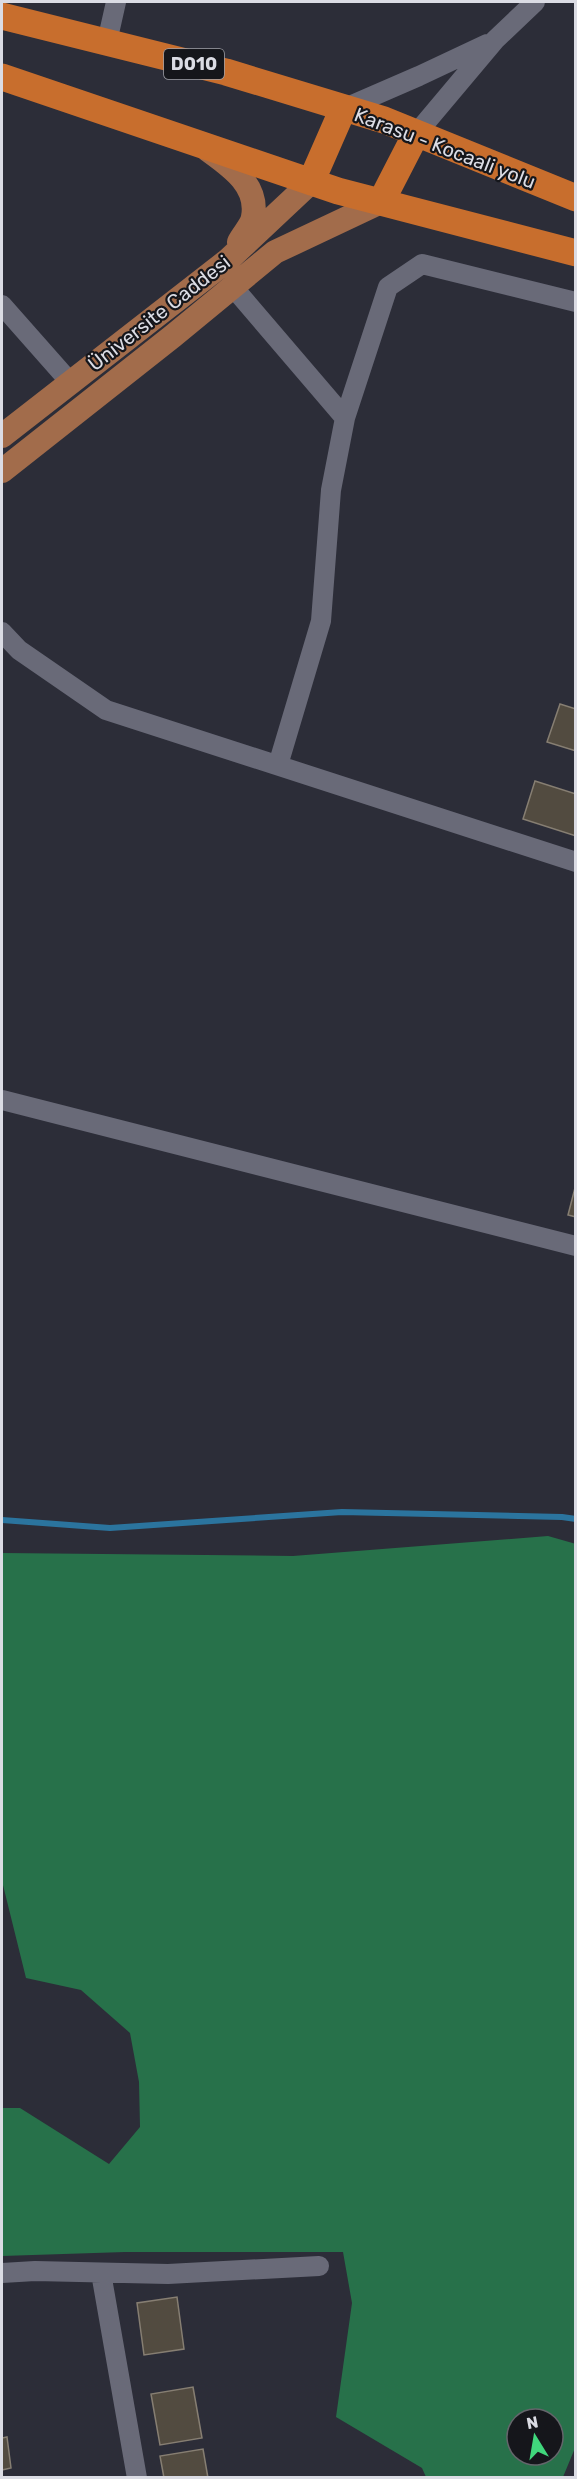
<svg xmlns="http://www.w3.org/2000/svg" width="577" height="2479" viewBox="0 0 577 2479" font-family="Rubik,sans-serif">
<rect width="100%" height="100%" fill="#2c2d38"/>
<path fill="#27714a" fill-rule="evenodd" d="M548,1536L576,1544L575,2448L563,2477H426L422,2468L336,2417L352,2303L343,2252H125L2,2256V2108H20L109,2164L140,2127L139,2082L130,2033L81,1990L26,1978L2,1881V1553L293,1556ZM517,2419H553V2455H517Z"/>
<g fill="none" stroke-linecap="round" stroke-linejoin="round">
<path stroke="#2b749e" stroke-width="6" d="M2,1520L110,1528L342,1512L562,1517L576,1519"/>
</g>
<path fill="#524b40" stroke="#867e72" stroke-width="1.5" d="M560,704L576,709V751L547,742Z
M535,781L576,794V836L523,819Z
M576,1184V1217L568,1215Z
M177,2297L184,2349L144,2355L137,2303Z
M193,2387L202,2438L160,2445L151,2394Z
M7,2437L11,2468L2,2470V2438Z
M203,2449L208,2478H164L160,2456Z"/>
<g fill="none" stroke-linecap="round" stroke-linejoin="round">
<path stroke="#696a78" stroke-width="20" d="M107,42L116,2
M343,109L419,76L487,44
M416,134L495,40L535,2
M233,287L345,418
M2,305L70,382
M2,632L19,650L106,710L576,862
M278,765L321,621L331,490L345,418L388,287L422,264L576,302
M2,1100L576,1246
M2,2273L35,2271L168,2274L319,2266
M101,2273L137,2478"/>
<path stroke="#a26c4b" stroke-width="24" d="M208,150C230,166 259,185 253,217C252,225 243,234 239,242
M2,436L228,260L311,182
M2,471L173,336L275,252L381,202"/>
<path stroke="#c86e2d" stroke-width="27" d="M2,16L226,72L384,120L576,198
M2,77L338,191L576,253
M311,182L343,109
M381,202L416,134"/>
</g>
<g text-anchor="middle" stroke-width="4.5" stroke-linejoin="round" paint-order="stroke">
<rect fill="#15161b" stroke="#a0a1a8" stroke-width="1.5" x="164" y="49" width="60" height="30" rx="4.5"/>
<g font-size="18" font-weight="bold" fill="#dbdce4">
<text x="194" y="70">D010</text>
</g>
<g font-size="20" fill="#dbdce4" stroke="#15161b">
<text transform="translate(445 148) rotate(21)" y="7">Karasu - Kocaali yolu</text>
<text transform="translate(159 313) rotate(-38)" y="7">Üniversite Caddesi</text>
</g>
</g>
<rect width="577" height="2479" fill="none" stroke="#dbdce4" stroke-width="6"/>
<g transform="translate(535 2437) rotate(349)"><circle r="28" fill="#15161b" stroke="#64656b" stroke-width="1.5"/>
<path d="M0-4.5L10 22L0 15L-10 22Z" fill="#40d77c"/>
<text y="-9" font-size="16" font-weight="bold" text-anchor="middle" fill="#dbdce4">N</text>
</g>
</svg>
